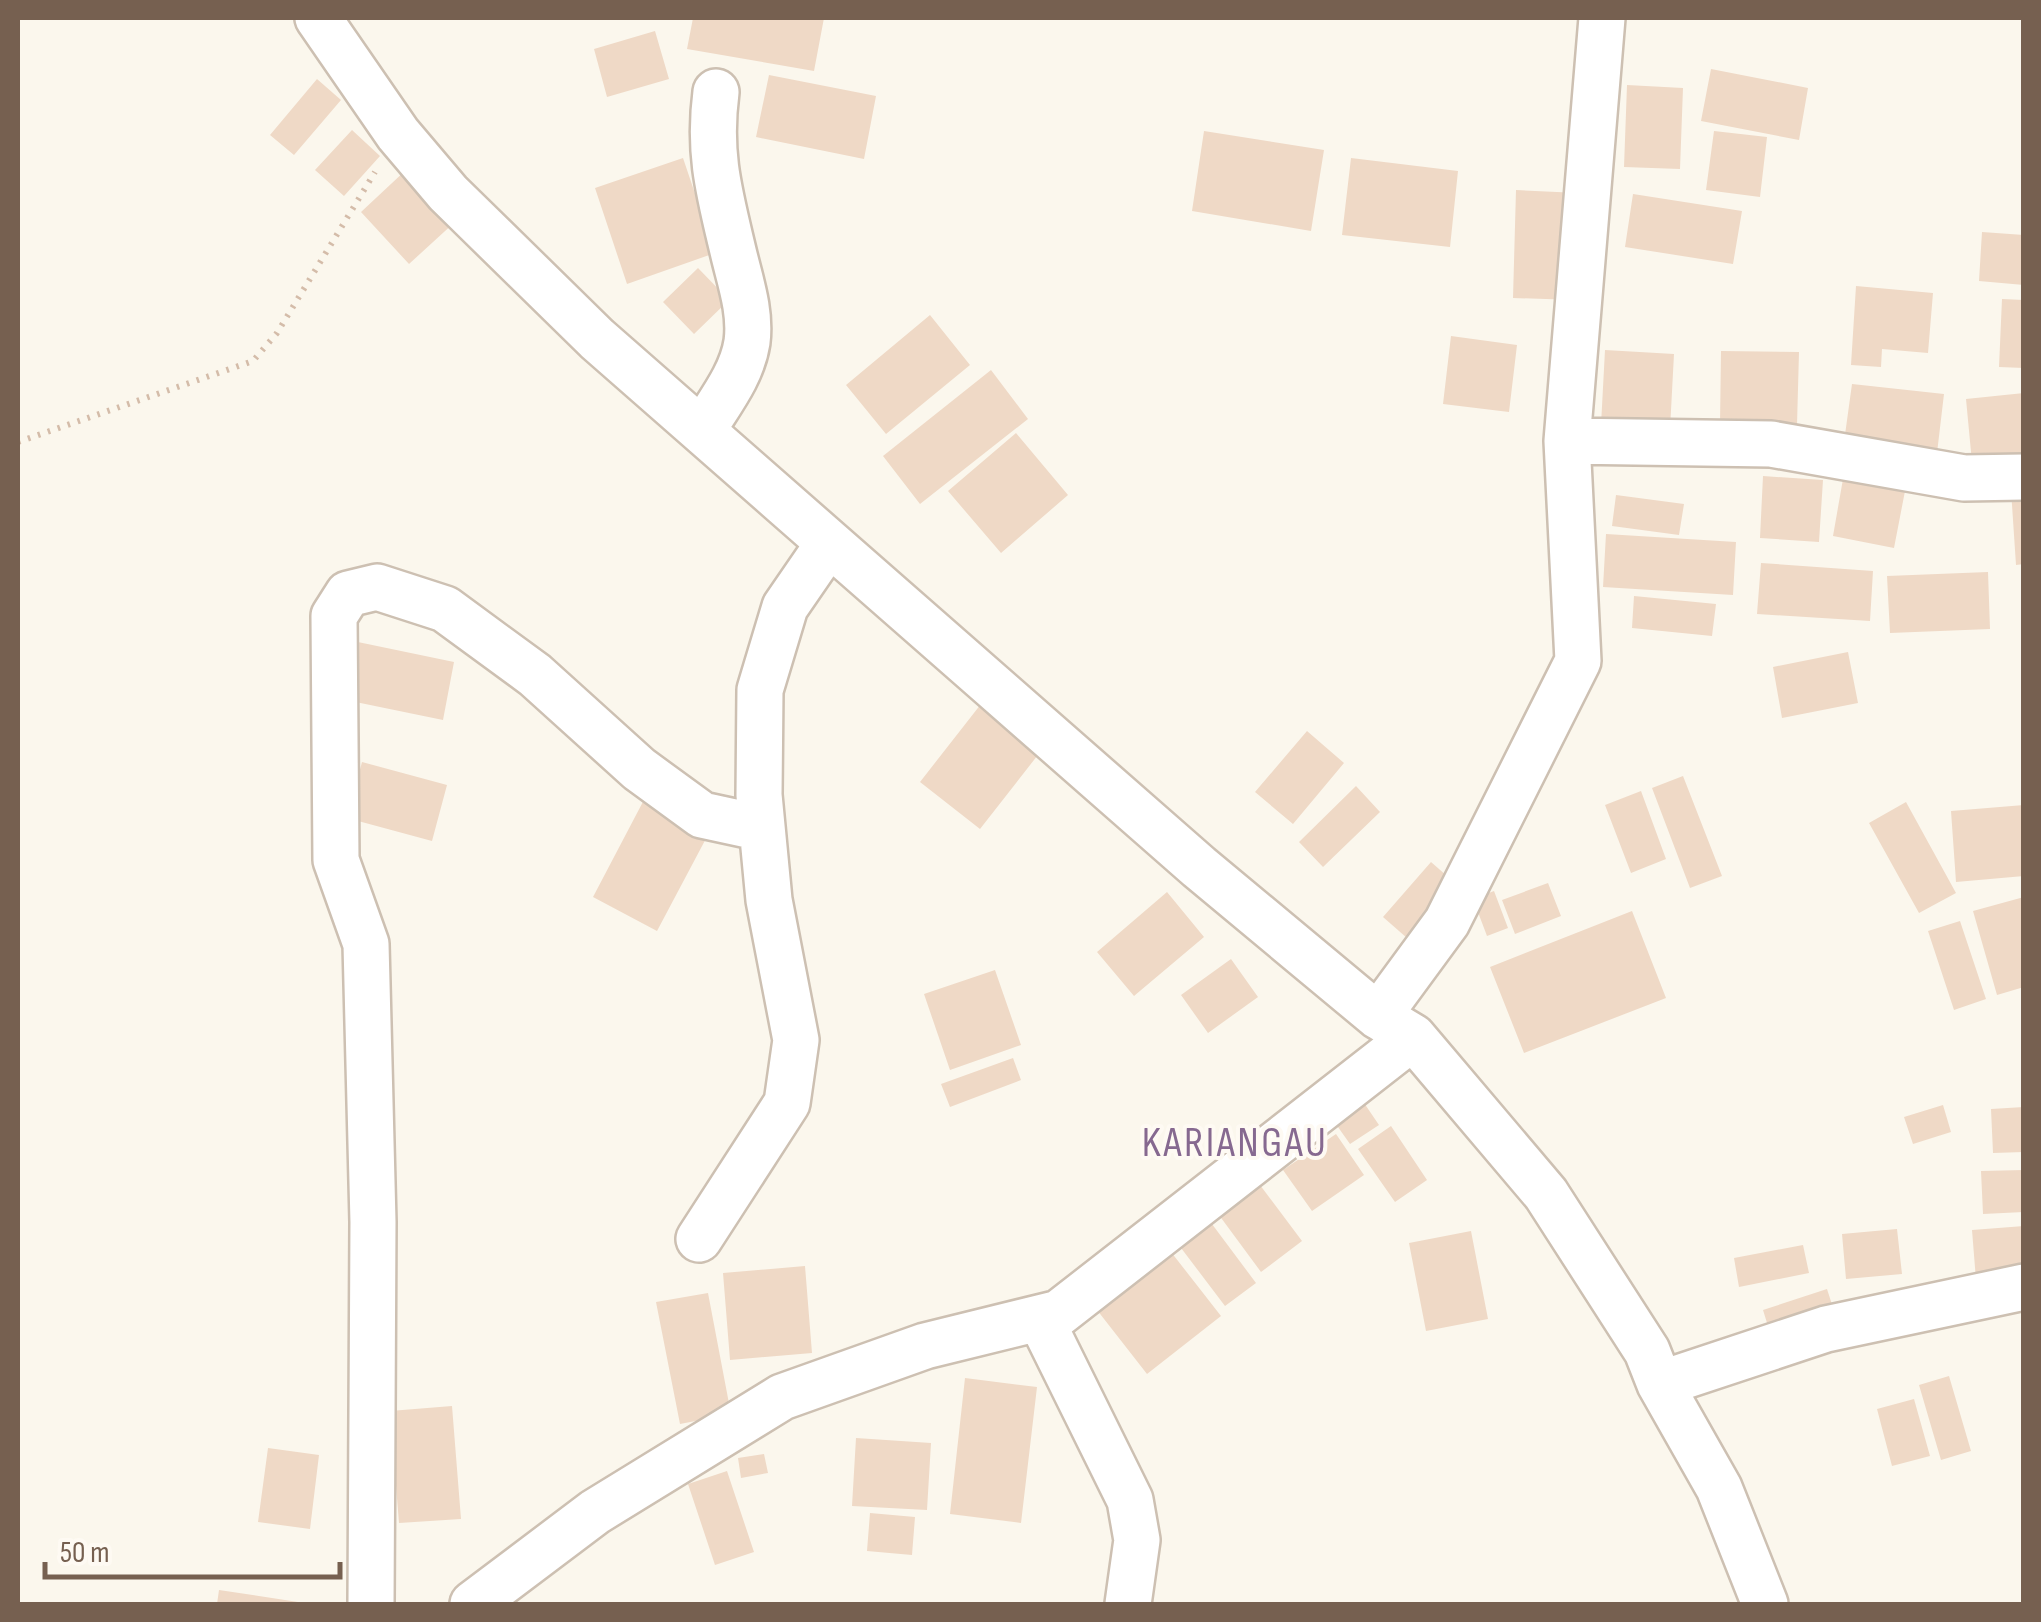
<svg xmlns="http://www.w3.org/2000/svg" width="2041" height="1622" viewBox="0 0 2041 1622" font-family="'Sofia Sans Condensed',sans-serif">
<rect width="100%" height="100%" fill="#fbf7ed"/>
<path fill="#efd9c6" d="M693,18H824L814,71L687,49Z
M655,31L669,79L607,97L594,49Z
M1711,69L1808,88L1799,140L1701,121Z
M769,75L876,96L864,159L756,137Z
M317,79L341,100L294,155L270,135Z
M1627,85L1683,88L1680,169L1624,167Z
M352,130L380,156L344,196L315,170Z
M1204,131L1324,150L1311,231L1192,211Z
M1714,131L1767,137L1760,197L1706,190Z
M683,158L715,253L627,284L595,188Z
M1351,158L1458,171L1450,247L1342,235Z
M407,169L456,221L409,264L361,212Z
M1516,190L1579,193L1575,300L1513,298Z
M1633,194L1742,211L1733,264L1625,247Z
M1982,232L2024,235V285L1979,281Z
M698,268L729,300L694,334L663,302Z
M1856,286L1933,293L1928,353L1882,349L1881,367L1851,365Z
M2002,299L2024,300V368L1999,367Z
M930,315L970,365L886,434L846,385Z
M1451,336L1517,345L1509,412L1443,404Z
M1605,350L1674,354L1670,429L1601,425Z
M1721,351L1799,352L1797,425L1720,424Z
M991,370L1028,419L920,504L883,456Z
M1852,384L1944,394L1937,453L1844,442Z
M2024,393V468L1973,473L1966,399Z
M1016,433L1068,495L1001,553L948,491Z
M1763,476L1823,480L1819,542L1760,538Z
M1843,479L1905,491L1894,548L1833,536Z
M2024,489V564L2016,565L2011,490Z
M1616,495L1684,504L1679,535L1612,526Z
M1606,534L1736,542L1733,595L1603,587Z
M1761,563L1873,571L1870,621L1757,614Z
M1988,572L1990,629L1890,633L1887,576Z
M1634,596L1716,604L1712,636L1632,628Z
M353,641L454,662L443,720L341,699Z
M1848,652L1858,703L1782,718L1773,667Z
M981,704L1041,751L980,829L920,782Z
M1307,731L1344,763L1293,824L1255,792Z
M362,762L447,785L432,841L347,818Z
M1683,776L1722,876L1690,888L1652,788Z
M1356,786L1380,812L1323,867L1299,842Z
M1641,791L1666,859L1631,873L1605,805Z
M646,796L710,831L657,931L593,897Z
M1906,802L1956,893L1919,913L1869,823Z
M2024,805V876L1956,882L1951,811Z
M1431,862L1455,883L1407,938L1383,917Z
M1548,883L1561,916L1515,934L1502,900Z
M1494,891L1508,928L1487,936L1473,899Z
M1167,892L1204,937L1134,996L1097,952Z
M2024,897V987L1997,995L1973,911Z
M1632,911L1666,998L1524,1053L1490,967Z
M1960,921L1986,999L1954,1010L1928,931Z
M1231,959L1258,997L1208,1033L1181,995Z
M995,970L1021,1045L950,1070L924,994Z
M1013,1058L1021,1080L950,1107L941,1084Z
M1362,1100L1379,1125L1350,1144L1333,1120Z
M1943,1105L1951,1132L1913,1144L1904,1117Z
M2024,1107V1152L1993,1153L1991,1109Z
M1391,1126L1427,1180L1395,1202L1358,1149Z
M1336,1134L1364,1175L1312,1211L1283,1170Z
M2024,1170V1212L1983,1214L1981,1171Z
M1257,1181L1302,1241L1261,1272L1216,1211Z
M1206,1216L1256,1283L1225,1306L1175,1240Z
M2024,1226V1276L1976,1280L1972,1230Z
M1897,1229L1902,1274L1846,1279L1842,1234Z
M1471,1231L1488,1319L1426,1331L1409,1243Z
M1164,1243L1221,1316L1147,1374L1090,1301Z
M1803,1245L1809,1273L1739,1287L1734,1258Z
M805,1266L812,1353L730,1360L723,1273Z
M1827,1289L1836,1317L1772,1339L1763,1310Z
M708,1293L731,1414L680,1424L656,1302Z
M1949,1376L1971,1451L1941,1460L1919,1385Z
M965,1378L1037,1387L1021,1523L950,1514Z
M1914,1399L1930,1456L1892,1466L1877,1409Z
M452,1406L461,1519L399,1523L390,1411Z
M856,1438L931,1443L927,1510L852,1506Z
M268,1448L319,1455L310,1529L258,1522Z
M764,1454L768,1473L741,1478L738,1458Z
M727,1471L754,1552L715,1565L688,1484Z
M870,1513L915,1517L912,1555L867,1551Z
M219,1590L298,1602V1604H217Z"/>
<g fill="none" stroke-linecap="round" stroke-linejoin="round">
<defs>
<path id="minor" d="M318,18L398,134L448,193L597,339L1199,867L1378,1016L1413,1037L1546,1194L1647,1351L1660,1384L1719,1488L1765,1604
M702,431C719,403 742,375 747,342C751,311 740,281 733,251C719,192 708,153 716,92
M1567,441L1771,444L1964,478L2024,477
M1378,1016L1447,922L1578,661L1567,441L1602,18
M699,1239L787,1103L796,1040L769,900L759,795L760,690L785,607L829,543
M1040,1318L1130,1500L1137,1540L1128,1604
M1660,1384L1826,1329L2024,1287
M371,1604L373,1222L366,944L336,860L334,616L348,594L377,587L445,609L535,675L639,769L702,815L762,828
M473,1604L595,1512L782,1397L925,1346L1059,1313L1413,1037"/>
</defs>
<use href="#minor" stroke="#cdc0b2" stroke-width="50"/>
<path stroke="#d4bca9" stroke-width="6" stroke-dasharray="2.5 8" stroke-linecap="butt" d="M18,442L253,361L277,333L375,172"/>
<use href="#minor" stroke="#fff" stroke-width="45"/>
</g>
<g text-anchor="middle" stroke-width="8" stroke-linejoin="round" paint-order="stroke">
<g font-size="42" letter-spacing="2.5" fill="#866990" stroke="#fefaf3">
<text x="1235" y="1156">KARIANGAU</text>
</g>
</g>
<rect width="2041" height="1622" fill="none" stroke="#766050" stroke-width="40"/>
<path d="M45 1562v15h295v-15" fill="none" stroke="#766050" stroke-width="5"/>
<text x="60" y="1562" font-size="30" fill="#766050" stroke="#fefaf3" stroke-width="8" paint-order="stroke">50 m</text>
</svg>
